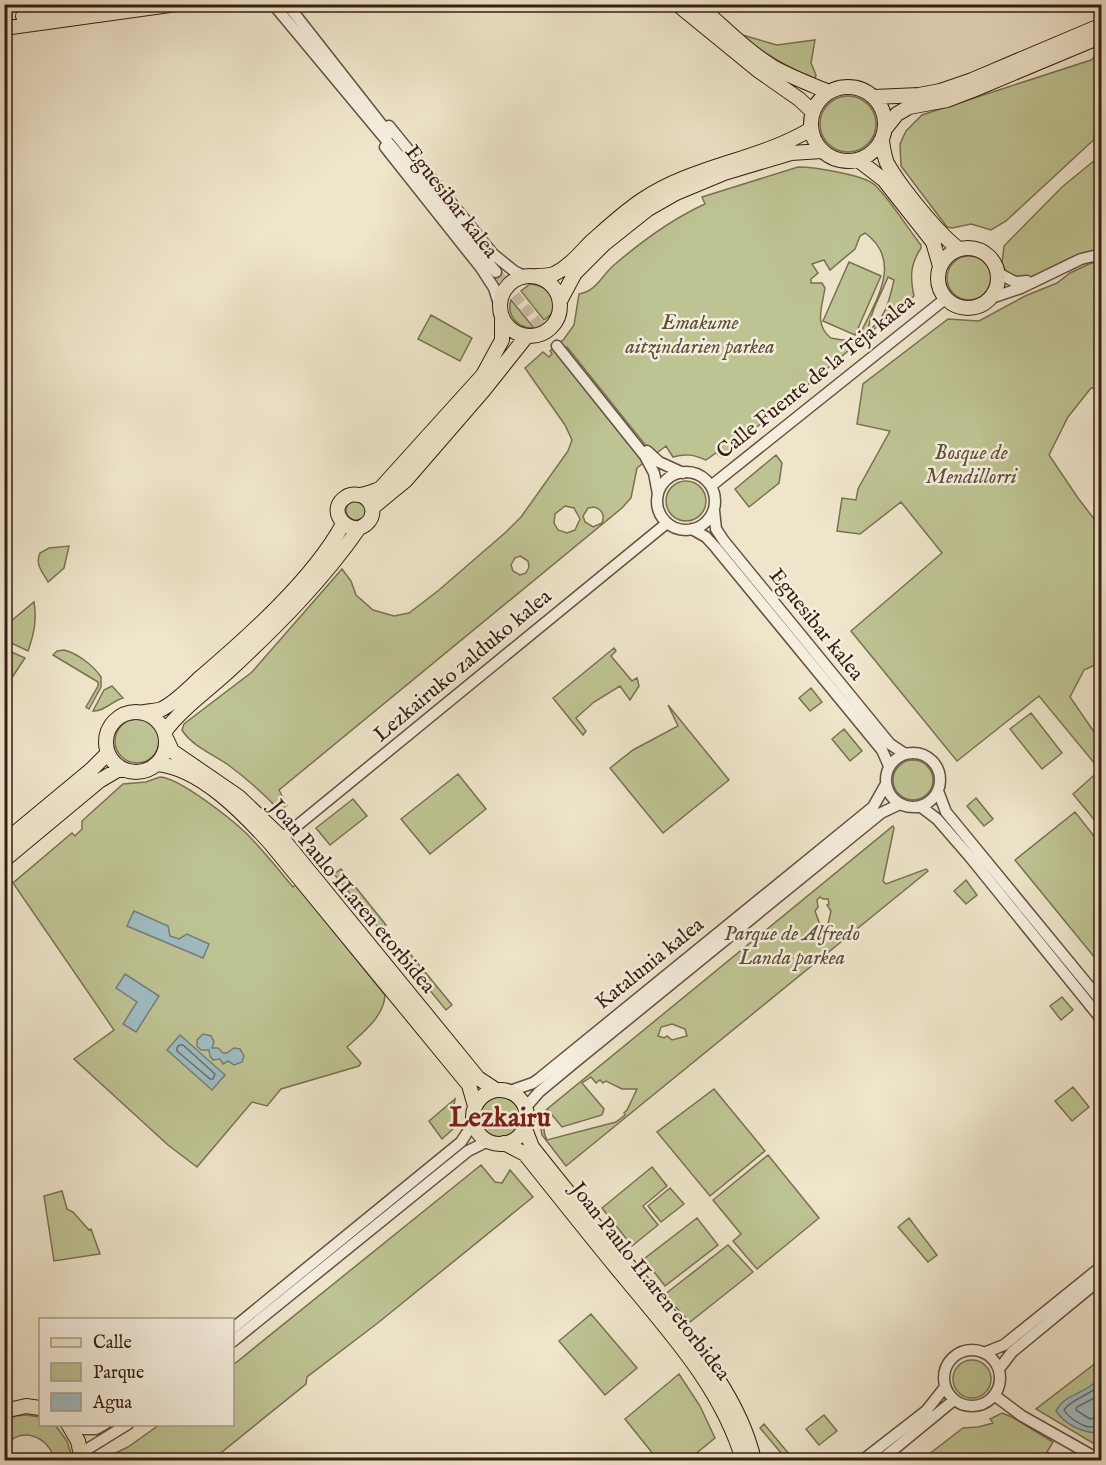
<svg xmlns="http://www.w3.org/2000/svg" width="1106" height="1465" viewBox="0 0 1106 1465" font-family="'IM FELL English',serif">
<rect width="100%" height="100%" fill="#eee5ca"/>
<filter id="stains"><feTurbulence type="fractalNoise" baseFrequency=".00333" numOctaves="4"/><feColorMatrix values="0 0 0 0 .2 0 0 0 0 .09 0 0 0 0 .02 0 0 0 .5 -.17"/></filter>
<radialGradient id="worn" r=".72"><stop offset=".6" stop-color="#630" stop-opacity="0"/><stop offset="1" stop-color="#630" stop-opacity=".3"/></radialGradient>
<path fill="#bec393" stroke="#7b7052" stroke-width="1.5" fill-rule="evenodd" d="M739,34L777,45L815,40L811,63L816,75L815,79C787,67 763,53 739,34Z
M1101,51V133L1006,221L991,230L971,224L952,228L947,227L901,166L900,144L906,131L922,115L1091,60Z
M820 124a28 28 0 1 1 56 0a28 28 0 1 1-56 0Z
M1101,155V249L1034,277L1019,279L1007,274L1002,263L1004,246L1062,187Z
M798,167C815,167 864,175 875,185C892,202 906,226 921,245V248C910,265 910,277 914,296L721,457L716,453L706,460C694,455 686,453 673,457L666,446L637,468L631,498L622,508L279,790L287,805L280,811C264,794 246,778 227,764C212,754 191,745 182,730L184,724L252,672L342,569L351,581L356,595L373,610L394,616L409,613L439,590L506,532L521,517L568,451L572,440L565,425L525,368L543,352L549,357L552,354L550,351L564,339L574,325L579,294C597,291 601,276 614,265C642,241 672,219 705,204L702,197ZM865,233C904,261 875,302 860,334C853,343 842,340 831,338C814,325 822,307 825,288L822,283H811V279L818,273L812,264L824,260L830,270L855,249L860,236ZM888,277L894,280C889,301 886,318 868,331C870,312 881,295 888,277ZM567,347L651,452L642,459L559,353ZM565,506L574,508L580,519L575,530L567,533L558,530L554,523L555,514ZM594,507C602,509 605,515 602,523L593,527L585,522L583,516L588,508ZM520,556L528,561L529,567L526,573L520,575L513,571L511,565L515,558Z
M947 278a22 22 0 1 1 44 0a22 22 0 1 1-44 0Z
M1101,261V389L1091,388L1068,417L1049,455L1078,498L1101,528V662L1084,670L1070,697L1101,742V828L1073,794L1100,770L1039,696L957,761L851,631L942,553L901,502L860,534L837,531L842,498L856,500L858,489L890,431L857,424L863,384L948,319L979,321L1025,296L1057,283L1070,273L1089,264Z
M849,262L881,276L855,335L823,321Z
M530,284C547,286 556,294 554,312L544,320L521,291Z
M511,300L534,328C518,329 506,315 511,300Z
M431,315L472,338L460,361L418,339Z
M776,455L782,463L779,483L749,507L735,489Z
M666 501a20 20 0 1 1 40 0a20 20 0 1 1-40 0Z
M346 510a10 10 0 1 1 20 0a10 10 0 1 1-20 0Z
M69,546L64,568L48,582C42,571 35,565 40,553L49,548Z
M34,602C37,620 34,634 28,651L5,640V626Z
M614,648L616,651L611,656L632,681L637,678L639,686L630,700L620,686L594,702L576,718L586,731L583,735L553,698Z
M5,649L25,658L5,688Z
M64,650C77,653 94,666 101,677V687L89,709L86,707L98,686V682L53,655L57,651Z
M112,686L123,698C112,701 104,712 93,711L104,690Z
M811,688L822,702L810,711L799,698Z
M668,705L729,780L663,833L610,768L633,750L678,726Z
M1031,713L1062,753L1042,769L1010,729Z
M115 741a22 22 0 1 1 44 0a22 22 0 1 1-44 0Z
M844,729L862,751L850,761L832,739Z
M893 780a20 20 0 1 1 40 0a20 20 0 1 1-40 0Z
M458,774L486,809L430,854L401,819Z
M160,777C180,778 231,819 246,833C263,850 278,869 293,887L296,885L385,995C384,1017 362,1033 347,1047L361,1063L359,1066L281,1089L267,1106L252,1102L197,1167L168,1145L74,1059L114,1030L13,883L72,833L75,836L82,829V821L123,784L146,782Z
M976,798L993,819L984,826L967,806Z
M353,799L367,816L330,845L316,828Z
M1075,812L1101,845V953L1095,958L1015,860Z
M893,826L894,828L883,881L886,884L926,869L928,871L566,1166L542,1135L541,1129L546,1110ZM820,897L823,899H828L829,904L827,905L831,911L828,924L825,926L820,925L815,911L818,907L817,900ZM672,1024L685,1029L687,1036L672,1040L667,1036L664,1038L658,1036L661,1027ZM591,1077L596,1083L600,1080L603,1083L606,1081L622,1089H637L627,1110L624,1113L625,1115L616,1122L547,1140C541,1130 545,1121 548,1110L562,1127L602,1115L604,1109L582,1083Z
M341,869L386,925L380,930L334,874Z
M966,880L977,895L966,904L954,891Z
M407,950L452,1005L446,1010L401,955Z
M1062,997L1073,1010L1061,1020L1050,1006Z
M1073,1087L1089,1107L1072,1121L1055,1101Z
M714,1089L765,1151L710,1196L657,1132Z
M480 1117a20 20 0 1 1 40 0a20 20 0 1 1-40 0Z
M455,1099L452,1116L453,1129L442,1139L429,1121Z
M768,1155L819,1218L757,1269L733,1241L741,1234L713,1200Z
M481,1165L495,1182L502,1183L510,1170L533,1197L379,1322L307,1377L306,1384L212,1460H98L103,1454L105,1458L128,1447L159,1425L232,1424L233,1365Z
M652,1167L667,1186L643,1206L658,1225L632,1246L602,1208Z
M670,1188L684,1204L661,1222L648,1206Z
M62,1191L67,1209L73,1212L89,1230L91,1229L100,1254L54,1261L44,1196Z
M697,1218L718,1245L665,1286L644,1259Z
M909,1218L937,1255L928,1262L898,1227Z
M728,1245L753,1272L690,1322L664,1295Z
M591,1314L637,1368L605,1395L559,1341Z
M1101,1359V1448L1036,1409Z
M953 1379a19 19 0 1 1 38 0a19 19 0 1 1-38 0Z
M679,1374L700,1406L715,1438L688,1460H658L625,1419Z
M1002,1413L1012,1417L1053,1442L1047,1452L1060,1460H926L928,1455L963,1428L978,1427L993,1423L990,1419Z
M26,1415L40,1417V1424L56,1426L67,1441L73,1460H54C50,1436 19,1425 5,1447V1421L15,1416Z
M824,1415L837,1431L819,1445L806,1429Z
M764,1424L794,1460H787L760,1428Z"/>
<path fill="#9fbcc2" stroke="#767c7c" stroke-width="1.5" d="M134,911L168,926L170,936L179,939L187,934L209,944L203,958L127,926Z
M125,974L159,996L136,1032L123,1024L137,1002L116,988Z
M203,1034L211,1036L214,1042L212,1048H218L223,1053H227L234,1048L240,1049L244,1056L242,1062L234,1065L228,1061L223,1064L220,1059L213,1060L210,1056L209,1050H201L197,1046V1040Z
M180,1035L225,1075L212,1090L167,1050Z
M1101,1371V1425L1095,1433C1080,1431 1065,1424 1056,1411C1064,1395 1080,1395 1093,1384C1097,1380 1099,1375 1101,1371Z"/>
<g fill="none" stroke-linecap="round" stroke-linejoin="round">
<path stroke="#6c6c6a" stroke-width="1.5" d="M179,1045H183L215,1074L213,1079H210L177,1051V1048Z
M1102,1382C1092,1396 1073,1397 1064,1410C1068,1417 1082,1427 1091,1427C1095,1427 1098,1424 1102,1424
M1102,1394L1077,1407L1076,1410L1090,1419L1102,1416"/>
<path stroke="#cabda5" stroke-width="10" stroke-dasharray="10 5" stroke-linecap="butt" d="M496,272L557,346"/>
<defs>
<path id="minor" d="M273,4L496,272
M287,4L389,134
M389,126L493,254L514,271L524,276
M385,147L481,268L494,288L499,304
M998,273L1015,282L1027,281
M991,298L1021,288L1081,259L1102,254
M557,346L645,456L654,473L658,494
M647,451L659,462L683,473
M657 501a29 29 0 1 1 58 0a29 29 0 1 1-58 0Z
M711,486L945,299
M714,511L716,529L724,541L890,744L905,754
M692,529L706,537L716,548L882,750L889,766
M886 780a27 27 0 1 1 54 0a27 27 0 1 1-54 0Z
M938,791L946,812L1102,1002
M920,806L937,819L970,857L1102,1020
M282,838L667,523
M510,1091L533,1083L540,1078L873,807L886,784
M526,1107L539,1092L574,1063L881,813L900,804
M232,1329L461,1142L474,1122
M232,1342L468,1151L488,1141
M944 1378a28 28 0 1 1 56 0a28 28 0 1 1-56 0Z
M984,1353L1004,1345L1102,1266
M999,1369L1012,1352L1102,1278
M994,1395L1022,1416L1100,1460
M72,1429H96L105,1424
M81,1453L128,1424
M863,1460L926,1411L945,1387
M881,1460L954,1400"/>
<path id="major" d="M677,4L759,71L799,99L813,112
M697,4C722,25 745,50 773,67C791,77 810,84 829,92
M23,16L107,4
M4,28L177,4
M811 124a37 37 0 1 1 74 0a37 37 0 1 1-74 0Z
M874,97L919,95L940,91L972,80L1102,25
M885,129L897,114L909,107L947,100L973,90L1102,36
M882,141C883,148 884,156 887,163C899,185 939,235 959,249
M858,160L884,180L933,242L940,266
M938 278a30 30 0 1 1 60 0a30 30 0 1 1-60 0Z
M500 306a30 30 0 1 1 60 0a30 30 0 1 1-60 0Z
M536,276C542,276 548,276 554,274C569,267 580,253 592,241C608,227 624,212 642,200C694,165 758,161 811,129
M560,301L575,273L604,244L648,209L676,193L724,173L791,153L822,151
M372,508L406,480L483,391L526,337
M359,528C342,530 328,508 346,497C352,493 355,495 361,495C367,494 374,491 380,489L483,375L502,340V319
M106 742a30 30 0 1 1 60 0a30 30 0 1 1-60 0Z
M144,712C149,711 156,711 162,709C176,702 189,688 201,677C248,637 313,579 343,524
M165,731C183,707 210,689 232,668C278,625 323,580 359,528C376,522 377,503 361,495
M167,740L172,751L239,797L282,838L478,1078L496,1090
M157,764C200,768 243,813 271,844L469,1085L475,1106
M4,842L91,770L108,753
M4,860L99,781L121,768
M473 1117a27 27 0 1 1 54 0a27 27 0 1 1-54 0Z
M525,1129L532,1147C568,1193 606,1238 643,1283C686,1336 738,1391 754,1460
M504,1143L525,1154C558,1195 591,1237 625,1278C672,1335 722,1389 743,1460
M4,1411L26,1406L40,1408
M68,1424L78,1441L82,1460"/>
</defs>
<use href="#minor" stroke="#664f40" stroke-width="13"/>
<use href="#major" stroke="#381d12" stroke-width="16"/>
<use href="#minor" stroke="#f4eedd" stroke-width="10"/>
<use href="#major" stroke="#eee5ca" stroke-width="14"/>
</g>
<g text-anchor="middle" stroke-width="5" stroke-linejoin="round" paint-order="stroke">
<g font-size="21" fill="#381d12" stroke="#f4eedd">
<text transform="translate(452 201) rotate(52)" y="7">Eguesibar kalea</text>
<text transform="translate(815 376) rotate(-39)" y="7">Calle Fuente de la Teja kalea</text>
<text transform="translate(817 624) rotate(51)" y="7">Eguesibar kalea</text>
<text transform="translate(462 665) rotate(-40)" y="7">Lezkairuko zalduko kalea</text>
<text transform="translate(353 896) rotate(50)" y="7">Joan Paulo II.aren etorbidea</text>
<text transform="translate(649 963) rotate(-39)" y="7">Katalunia kalea</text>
<text transform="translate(651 1281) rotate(52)" y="7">Joan Paulo II.aren etorbidea</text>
</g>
<g font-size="21" font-style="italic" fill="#604f39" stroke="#f4eedd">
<text x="700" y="329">Emakume<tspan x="700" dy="24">aitzindarien parkea</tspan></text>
<text x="971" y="459">Bosque de<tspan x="971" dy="24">Mendillorri</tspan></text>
<text x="792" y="940">Parque de Alfredo<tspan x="792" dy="24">Landa parkea</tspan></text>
</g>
<g font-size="27" font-weight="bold" fill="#7a1f14" stroke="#f4eedd">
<text x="500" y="1126">Lezkairu</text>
</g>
</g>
<rect width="1106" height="1465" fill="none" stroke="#eee5ca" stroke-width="24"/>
<rect x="6" y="6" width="1094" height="1453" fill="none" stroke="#381d12" stroke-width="3"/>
<rect x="12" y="12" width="1082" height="1441" fill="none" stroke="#381d12" stroke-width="1.5"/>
<rect x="39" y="1318" width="195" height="108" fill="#f4eedd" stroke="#a99a8c" stroke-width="1.5"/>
<rect x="51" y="1338" width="30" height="9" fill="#eee5ca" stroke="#a99a8c" stroke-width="1.5"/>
<text x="93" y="1348" font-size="18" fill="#381d12">Calle</text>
<rect x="51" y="1363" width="30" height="18" fill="#bec393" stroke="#a99a8c" stroke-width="1.5"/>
<text x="93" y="1378" font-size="18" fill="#381d12">Parque</text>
<rect x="51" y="1393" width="30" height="18" fill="#9fbcc2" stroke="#a99a8c" stroke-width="1.5"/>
<text x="93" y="1408" font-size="18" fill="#381d12">Agua</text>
<rect width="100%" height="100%" filter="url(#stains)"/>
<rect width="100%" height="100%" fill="url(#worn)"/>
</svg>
